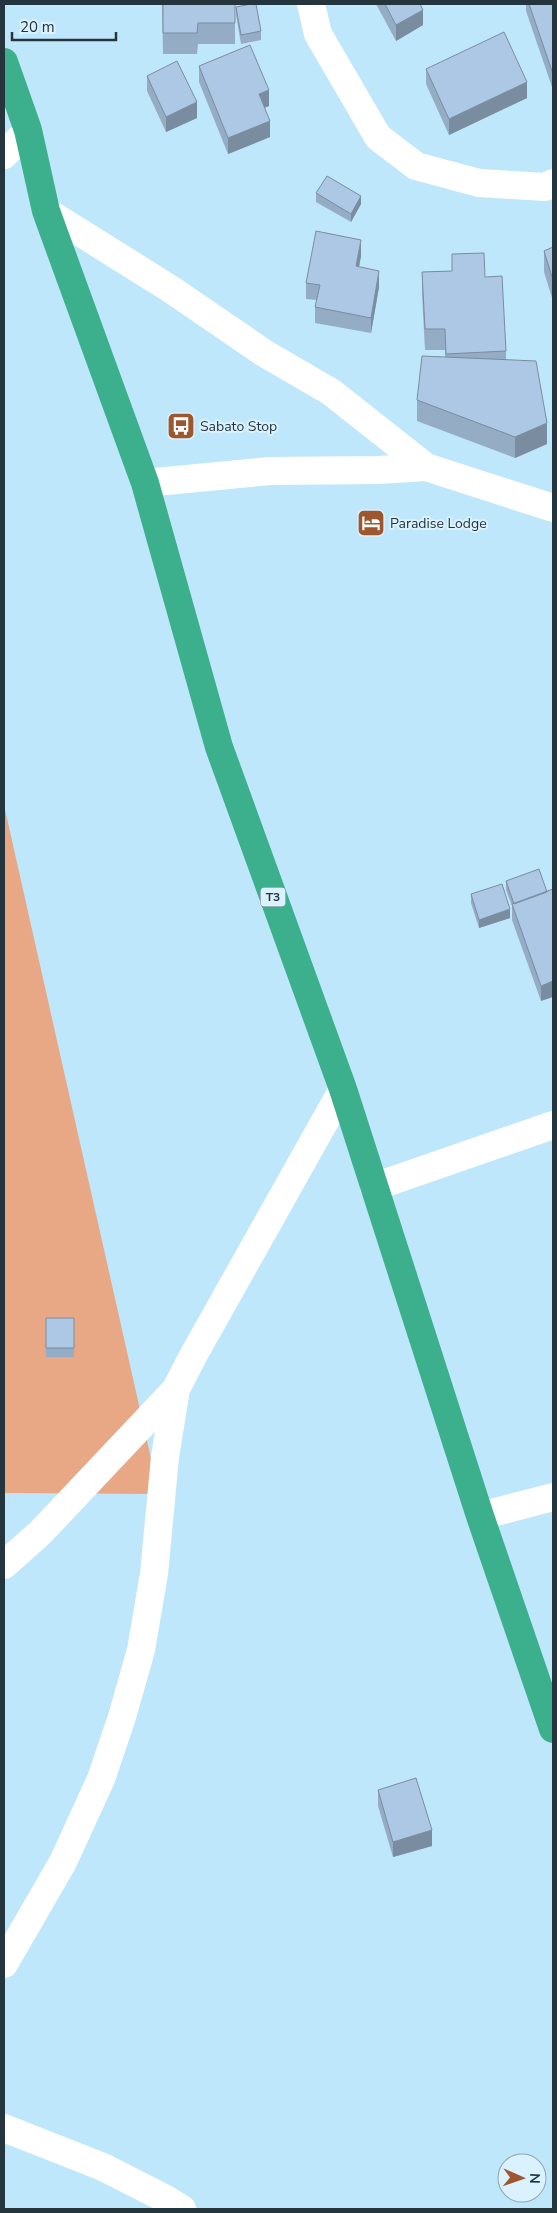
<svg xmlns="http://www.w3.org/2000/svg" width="557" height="2213" viewBox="0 0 557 2213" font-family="'Nunito Sans',sans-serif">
<rect width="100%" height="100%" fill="#bfe7fb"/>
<path fill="#e8a885" d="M4,805L159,1494L4,1493Z"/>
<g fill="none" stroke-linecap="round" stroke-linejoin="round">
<path stroke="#fff" stroke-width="28" d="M311,4L318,34L378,137L416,166L479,183L545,187L553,183
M4,155L28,130
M46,211L172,290L264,353L331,392L426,467
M145,483L270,471L378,470L426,467L553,508
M374,1187L553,1125
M480,1516L553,1497
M4,1565L40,1533L176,1389
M4,1964L63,1862L101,1779L122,1717L141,1650L154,1574L165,1457L176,1389L193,1356L343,1089
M4,2128L103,2167L164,2198L182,2209"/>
<path stroke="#3caf8c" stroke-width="28" d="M4,62L28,130L46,211L145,483L219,747L343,1089L480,1516L553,1729"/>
</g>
<path fill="#95acc5" d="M162,4H235V44H198L197,54H163Z
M376,4H420L423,25L396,41Z
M526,4H553V90L526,11Z
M236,7L261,31V40L241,44L236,15Z
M199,66L269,106L264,108L270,137L228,154L199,82Z
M426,69L527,98L449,135L426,84Z
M147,76L197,118L166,132L147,91Z
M316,193L361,204L351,222L316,202Z
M553,247V301L544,272V251Z
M452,254L485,277L506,351V359L547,444L515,458L417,421V400L445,357V350H425L422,294V272L452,271Z
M361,256L359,267L379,287L371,333L315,323V307L317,300L306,299V283Z
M506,881L547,892L541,1001L512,920V906L506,890Z
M471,894L510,918L479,928L471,903Z
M46,1318H74V1357H46Z
M378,1790L432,1846L393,1857L378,1806Z"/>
<path fill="#798ca0" d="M423,10V25L396,41V25Z
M527,82V98L449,135V119Z
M269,90V106L259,110V94Z
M197,102V118L166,132V117Z
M270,121V137L228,154V138Z
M361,196V204L351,222V214Z
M361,240V256L356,282V266Z
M379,271V287L371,333V318Z
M547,423V444L515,458V437Z
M510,909V918L479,928V920Z
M553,981V997L541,1001V986Z
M432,1830V1846L393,1857V1842Z"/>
<path fill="#adc8e5" stroke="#798ca0" d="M163,4H235V23H198L197,33H163Z
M251,4H256L261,31L241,35L236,7Z
M385,4H420L423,10L396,25Z
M529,4H553V74Z
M504,32L527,82L449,119L426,69Z
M250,45L269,90L259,94L270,121L228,138L199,66Z
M177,61L197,102L166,117L147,76Z
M327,176L361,196L351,214L316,193Z
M316,231L361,240L356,266L379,271L371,318L315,307L320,285L306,283Z
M553,247V280L544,251Z
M484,253L485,277L502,276L506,351L446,354L445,329H425L422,272L452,271V254Z
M422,356L536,361L547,423L515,437L417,400Z
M539,869L547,892L514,904L506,881Z
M502,884L510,909L479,920L471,894Z
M553,889V981L541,986L512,904Z
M46,1318H74V1348H46Z
M416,1778L432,1830L393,1842L378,1790Z"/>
<defs>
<symbol id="bus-square" viewBox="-11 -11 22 22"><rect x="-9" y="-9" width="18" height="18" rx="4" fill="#9d562d" stroke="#daf2fe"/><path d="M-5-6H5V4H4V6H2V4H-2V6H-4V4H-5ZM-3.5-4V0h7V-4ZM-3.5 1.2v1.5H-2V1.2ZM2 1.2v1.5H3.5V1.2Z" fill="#fff"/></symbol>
<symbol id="hotel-square" viewBox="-11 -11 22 22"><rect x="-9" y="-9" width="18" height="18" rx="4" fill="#9d562d" stroke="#daf2fe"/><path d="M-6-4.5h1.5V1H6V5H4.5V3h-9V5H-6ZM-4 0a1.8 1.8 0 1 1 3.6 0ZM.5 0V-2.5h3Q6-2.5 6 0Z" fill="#fff"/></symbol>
</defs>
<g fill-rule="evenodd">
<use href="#bus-square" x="165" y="410" width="32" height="32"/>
<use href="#hotel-square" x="355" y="507" width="32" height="32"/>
</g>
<g text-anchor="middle" stroke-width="4" stroke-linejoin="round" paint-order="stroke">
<rect fill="#daf2fe" stroke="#5b6e77" stroke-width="1" x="260.5" y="887.5" width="25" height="19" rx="4"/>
<g font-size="12" font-weight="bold" fill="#25353d">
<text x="273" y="901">T3</text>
</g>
<g font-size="14" fill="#25353d" stroke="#daf2fe" text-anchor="start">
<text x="200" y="431">Sabato Stop</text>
<text x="390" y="528">Paradise Lodge</text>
</g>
</g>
<rect width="557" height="2213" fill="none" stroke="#25353d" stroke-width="10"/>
<g transform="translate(522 2178) rotate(92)"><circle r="24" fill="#daf2fe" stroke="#92a6b1"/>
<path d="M0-4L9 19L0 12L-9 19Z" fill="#9d562d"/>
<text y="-8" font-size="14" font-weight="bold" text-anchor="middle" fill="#25353d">N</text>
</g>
<path d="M12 32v8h104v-8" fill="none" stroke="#25353d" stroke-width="2.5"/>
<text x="20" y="32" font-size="15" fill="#25353d" stroke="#daf2fe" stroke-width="4" paint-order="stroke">20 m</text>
</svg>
